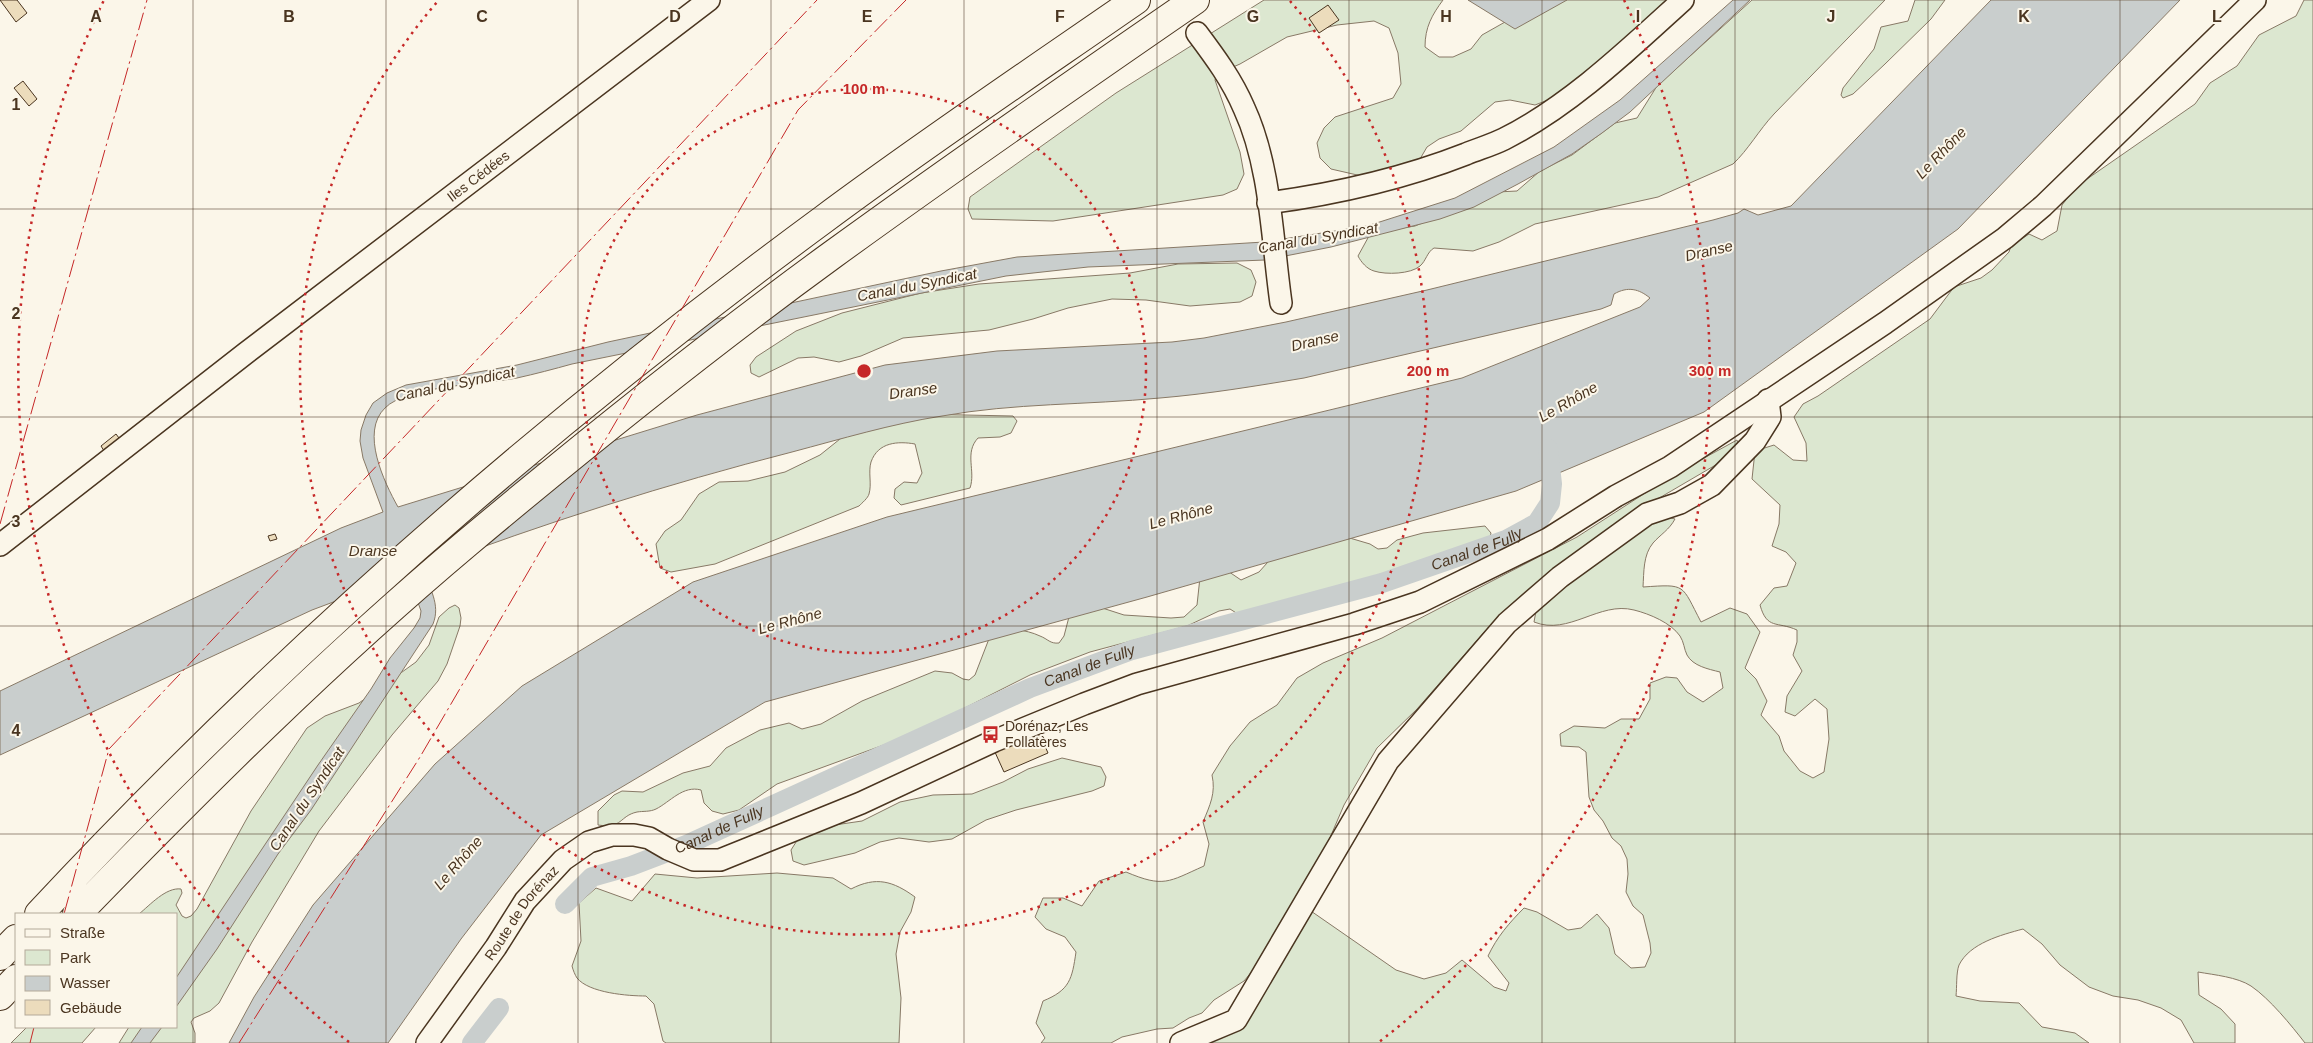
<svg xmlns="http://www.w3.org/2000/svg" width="2313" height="1043" viewBox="0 0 2313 1043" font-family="Helvetica,sans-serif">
<rect width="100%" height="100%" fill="#fbf6e9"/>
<path fill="#dce7d0" stroke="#887966" d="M1264,0H1443C1432,15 1425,27 1425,47L1439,57H1453L1471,49L1482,35L1544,0H1678L1648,45L1632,62L1612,75L1535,105L1510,100L1495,102L1461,131L1439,139L1427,147L1420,159L1412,183L1401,185L1331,169L1320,158L1317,143L1324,128L1335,117L1393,98L1401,84L1398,53L1389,28L1374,21L1337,25L1287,37L1240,64L1217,74L1215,80L1240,152L1244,174L1237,189L1223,195L1053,221L972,219L968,209L970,197L1116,93Z
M1752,0H1885L1774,114C1759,130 1748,150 1733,164L1658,197L1535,224L1499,242L1473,251L1434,248C1427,252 1426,261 1420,266C1411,274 1386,275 1374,271C1367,269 1361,262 1358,256L1369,236L1383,231L1415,226L1497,192L1517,191L1540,171L1572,155L1615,123L1637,118L1657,86Z
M1915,0H1945L1931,19L1885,64L1853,94L1843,98L1841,95L1843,88L1874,49L1881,27L1908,21Z
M2304,0H2313V1043H2305C2291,1025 2270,999 2251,986C2237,977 2215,975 2198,972L2199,995L2221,1009L2235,1024V1043H2194L2181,1020L2161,1008L2138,1000L2113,996L2089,987L2060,965L2042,944L2023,929C2001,935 1970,943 1959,965C1956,973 1957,987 1956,996L1980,1001L2019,1003L2042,1027L2075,1033L2089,1043H1192L1257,1000L1308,909L1396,970L1424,979L1446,973L1462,960L1494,987L1506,991L1509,983L1488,956C1497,937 1509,923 1524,908L1537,912L1568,930L1581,928L1597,914L1609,928L1615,954L1631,968L1645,967L1651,953L1650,943L1643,915L1633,906L1626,892L1628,874L1627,859L1621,846L1612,838L1603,821L1594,810L1589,797L1586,752L1579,747L1561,746L1560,734L1574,726L1605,728L1621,719H1639L1650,699V683L1666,677L1677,678L1687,692L1703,702L1723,688L1720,672C1708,669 1693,666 1687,655C1684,649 1684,642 1680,636C1671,623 1650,614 1634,610C1599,601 1569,636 1534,622L1536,611L1549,597L1656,514L1675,519C1669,530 1661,534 1653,543C1643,555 1644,572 1643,587C1687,584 1681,584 1701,622L1730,608L1747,614L1760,632L1745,668L1756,679L1767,701L1761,715L1779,736L1784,751L1800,771L1813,778L1824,772L1829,739L1827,709L1815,699L1795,716L1785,712L1787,696L1802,671L1793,655L1797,642V630C1777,621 1767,630 1760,605L1774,588L1787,586L1796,563L1786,552L1772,546L1779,524L1780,505L1752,479L1755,451L1774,445L1793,460L1807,461L1806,443L1794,417L1803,404L1818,396L1930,319L1954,287L1981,278L1992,270L2009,252L2011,246L2029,234L2042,240L2057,231L2062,205L2077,186L2195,104L2210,83L2237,66L2259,35L2296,16Z
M1237,263L1251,270L1256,282L1252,296L1240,302L1190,306L1146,300L1112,299L1068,308L1033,319L989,330L903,338L861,356L839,362L814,357L798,358L759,377L751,373L750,365L756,357L796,331L842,313L921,293L979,284L1130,273L1178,264Z
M917,414L1013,416L1017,421L1011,433L1000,437L978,438C964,453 976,471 970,488L901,505L894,498L895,489L904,482L917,483L922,473L915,444C898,441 878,442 871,462C868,472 872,484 869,494C868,498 862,503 859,506L715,564L671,572L660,568L656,544L665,531L681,520L699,494L719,482L748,481L785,472L820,455L855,427Z
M1737,440L1738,444L1731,456L1637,511L1511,607L1486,630L1417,709L1377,748L1344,805L1329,840L1269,951L1244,981L1214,1000L1202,1013L1189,1018L1173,1028L1157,1029L1122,1037L1111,1043H1041L1045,1038L1036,1023L1043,1001C1070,990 1072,979 1076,952L1065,937L1046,929L1035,917L1043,898H1063L1082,906L1099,881L1126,872C1164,888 1168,882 1204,866L1209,844L1203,822C1210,805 1216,793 1212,775L1230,746L1250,722L1277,705L1297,678L1323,663L1382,638L1577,537L1673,475Z
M1485,526L1491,533L1489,541L1479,549L1380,576L1278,607L1259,617L1241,616L1230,609L1219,611L1187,626L1090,652L1030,675L911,735L777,784L739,810L723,814L712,811L704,803L701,790C683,785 670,802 656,809C650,812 643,811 637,812C619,816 623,829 598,825V811L614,795L622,791L643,792L683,773L710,766L726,748L760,730L789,723L802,729L821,724L862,701L935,671L952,673L963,679L969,680L975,675L992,631C1008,628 1025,629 1040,636C1048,639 1050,644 1059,643L1064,636L1070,613L1093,605L1124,615L1171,618L1184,617L1197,605L1201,568L1216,563L1241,580L1259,572L1284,544L1326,531L1370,544L1378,549L1387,548L1397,540L1423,533Z
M455,605L459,608L461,618L460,626L447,664L438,681L392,735L319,831L252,942L219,1003L210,1011L194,1018L191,1022L195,1033V1043H119L129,1027H176V914H139C150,905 166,887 181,889L182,893L176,905L182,916L186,918L191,916L197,909L251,811L307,728L325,716L359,703L416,662L429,645L439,617L449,608Z
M1062,758L1101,767L1106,777L1104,786L1092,791L1016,810L986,820L952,839L929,842L899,838L880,842L855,853L804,865L793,861L791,850L798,839L821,827L862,821L900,802L933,795L972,794L1003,782L1028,769Z
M777,873L833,878L851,889C876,876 893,881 915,897L911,912L900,932L896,954L901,998L899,1043H666L663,1041L654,1004L646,996C628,996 589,993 577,978C575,975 573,970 572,966L581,941L579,903L596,888L632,901L655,874L697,878Z
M27,1027H96L82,1043H11Z"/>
<path fill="#c9cecd" stroke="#887966" d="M1468,0H1567L1515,29Z
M1733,0H1750L1630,112L1602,133L1572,154L1518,184L1474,207L1440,219L1331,247L1265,260L1088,267L1006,276L572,364C554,369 535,374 517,378C486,384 406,386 385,408C360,432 384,482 398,507L697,415L885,365L997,351L1172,342L1204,338L1286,322L1427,290L1713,220L1738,213L1744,209L1758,215L1791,206L1991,0H2180L1958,229L1704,412L1516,491L1147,597L765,702L541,835L461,939L388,1043H229L254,997L313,905L435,764L522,686L693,582L887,517L1462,378L1640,307L1650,298C1639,289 1628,286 1614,294L1611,305L1601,309L1304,378C1256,386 1208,394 1160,398C1087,405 1014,403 942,416C891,424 841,439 792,452C667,484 544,523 423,569C429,588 441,604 433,624L311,810L278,854L217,949L176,1007V978L318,765L371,689L390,658L414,628L420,618L421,611L408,574L312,610L0,755V691L341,528L383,512L363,458L360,441L361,430L366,415L373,403L387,393L406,385L517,365L608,342L941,271L1017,257L1264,242L1367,226L1455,198L1554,147L1620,100Z
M142,1027H162L150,1043H131Z"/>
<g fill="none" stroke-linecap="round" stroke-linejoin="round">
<g stroke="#c9cecd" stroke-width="20">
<path id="s1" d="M565,904L592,877L631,866L686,845L1030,688L1132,650L1382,583L1506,540L1537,523L1550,503L1552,484L1548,449"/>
<path d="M472,1043L499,1008"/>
</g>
</g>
<path fill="#ecdcbc" stroke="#4a3520" d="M0,0H17L27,13L16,22Z
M1328,5L1339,20L1319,33L1309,18Z
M23,81L37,99L29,106L14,88Z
M116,434L122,442L106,454L101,446Z
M275,534L277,539L270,541L268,536Z
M1038,730L1048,753L1004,772L994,750Z"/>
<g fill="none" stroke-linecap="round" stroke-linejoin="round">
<defs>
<g id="minor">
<path d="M1197,33C1215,57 1232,80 1244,108C1271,166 1272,240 1281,303"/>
<path d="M1268,203C1335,194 1402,179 1466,154C1478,149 1492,145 1504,139C1570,106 1629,49 1683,0"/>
<path id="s2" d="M0,545L246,353L709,0"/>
<path id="s3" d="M427,1043L496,947L525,901L563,860L589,842L612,835H634L649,838L668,849L694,860H720L861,803L994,741L1084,704L1137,684L1354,624L1420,602L1548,539L1616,496L1670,467L1885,323L2005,238L2043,206L2255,0"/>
<path d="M1181,1043L1236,1020L1388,761L1507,623L1560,577L1647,514L1680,503L1712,485L1755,441L1770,417L1768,400"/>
</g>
<path id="highway" d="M39,914C276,660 544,425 824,219C926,143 1032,72 1136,0
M77,914C202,785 329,659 467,543C585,444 707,346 832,255C952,168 1073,84 1195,0
M0,956L16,939
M0,996L16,979"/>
</defs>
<use href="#minor" stroke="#4a3520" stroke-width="24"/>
<use href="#highway" stroke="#4a3520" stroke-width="30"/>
<use href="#minor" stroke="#fbf6e9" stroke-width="21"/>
<use href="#highway" stroke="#fbf6e9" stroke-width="28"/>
<path stroke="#c62828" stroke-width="1" stroke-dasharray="18 4 2.5 4" stroke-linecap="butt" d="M0,524L147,0
M64,914L109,749L817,0
M30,1043L34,1027
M239,1043L420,757L798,110L906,0"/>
</g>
<path fill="none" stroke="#4a3520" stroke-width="1" stroke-opacity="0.55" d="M193,0V1043M386,0V1043M578,0V1043M771,0V1043M964,0V1043M1157,0V1043M1349,0V1043M1542,0V1043M1735,0V1043M1928,0V1043M2120,0V1043M0,209H2313M0,417H2313M0,626H2313M0,834H2313"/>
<g fill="none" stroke="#c62828" stroke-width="2.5" stroke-dasharray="2.5 5">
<circle cx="864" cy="371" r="282"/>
<path d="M1290 1A564 564 0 1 1 438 1"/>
<path d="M349 1042A846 846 0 0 1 104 0M1624 0A846 846 0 0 1 1379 1042"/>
</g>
<defs>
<symbol id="bus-bare" viewBox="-9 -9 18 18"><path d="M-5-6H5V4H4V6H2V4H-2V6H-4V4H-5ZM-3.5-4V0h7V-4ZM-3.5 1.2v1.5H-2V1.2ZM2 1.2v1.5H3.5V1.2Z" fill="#c62828" stroke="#fbf6e9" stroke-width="2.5" paint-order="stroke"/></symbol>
</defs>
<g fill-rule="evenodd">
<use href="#bus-bare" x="978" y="722" width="25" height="25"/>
</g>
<g text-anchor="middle" stroke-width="4" stroke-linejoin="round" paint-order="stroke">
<g font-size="14" fill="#4a3520" stroke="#fbf6e9">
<text dy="5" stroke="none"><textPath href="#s2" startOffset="604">Iles Cédées</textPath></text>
<text dy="5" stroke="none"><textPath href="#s3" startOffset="161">Route de Dorénaz</textPath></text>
</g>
<g font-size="14" fill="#4a3520" stroke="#fbf6e9" text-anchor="start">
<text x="1005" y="731">Dorénaz, Les<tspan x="1005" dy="16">Follatères</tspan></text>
</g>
<g font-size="15" font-style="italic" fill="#4a3520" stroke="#fbf6e9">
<text transform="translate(1941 153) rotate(-46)" y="5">Le Rhône</text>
<text transform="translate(1318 238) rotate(-10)" y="5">Canal du Syndicat</text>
<text transform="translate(1709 251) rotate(-13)" y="5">Dranse</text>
<text transform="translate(917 285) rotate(-11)" y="5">Canal du Syndicat</text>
<text transform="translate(1315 341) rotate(-13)" y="5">Dranse</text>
<text transform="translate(455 384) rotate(-12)" y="5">Canal du Syndicat</text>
<text transform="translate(913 391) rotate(-8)" y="5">Dranse</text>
<text transform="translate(1568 402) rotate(-30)" y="5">Le Rhône</text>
<text transform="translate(1181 516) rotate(-15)" y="5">Le Rhône</text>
<text dy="5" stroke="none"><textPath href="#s1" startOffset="984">Canal de Fully</textPath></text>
<text x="373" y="556">Dranse</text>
<text transform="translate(790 621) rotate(-15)" y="5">Le Rhône</text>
<text dy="5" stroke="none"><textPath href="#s1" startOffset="579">Canal de Fully</textPath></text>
<text transform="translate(307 799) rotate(-56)" y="5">Canal du Syndicat</text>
<text dy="5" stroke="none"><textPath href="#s1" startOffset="174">Canal de Fully</textPath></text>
<text transform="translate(458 863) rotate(-49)" y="5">Le Rhône</text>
</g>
</g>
<g font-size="16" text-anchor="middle" font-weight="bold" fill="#4a3520" stroke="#fbf6e9" stroke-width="4" stroke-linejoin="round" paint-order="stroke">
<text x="96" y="22">A</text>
<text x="289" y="22">B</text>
<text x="482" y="22">C</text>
<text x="675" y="22">D</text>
<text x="867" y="22">E</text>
<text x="1060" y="22">F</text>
<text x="1253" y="22">G</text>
<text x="1446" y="22">H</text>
<text x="1638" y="22">I</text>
<text x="1831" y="22">J</text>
<text x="2024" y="22">K</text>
<text x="2217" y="22">L</text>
<text x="16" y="110">1</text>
<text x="16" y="319">2</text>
<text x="16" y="527">3</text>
<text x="16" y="736">4</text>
</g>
<circle cx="864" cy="371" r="8" fill="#c62828" stroke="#fbf6e9" stroke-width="2.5"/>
<g font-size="15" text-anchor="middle" font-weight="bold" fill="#c62828" stroke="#fbf6e9" stroke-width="4" stroke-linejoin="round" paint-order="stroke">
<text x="864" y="94">100 m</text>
<text x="1428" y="376">200 m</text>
<text x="1710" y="376">300 m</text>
</g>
<rect x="15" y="913" width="162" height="115" fill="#fbf6e9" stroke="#b4a999"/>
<rect x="25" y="929" width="25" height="8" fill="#fbf6e9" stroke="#b4a999"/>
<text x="60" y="938" font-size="15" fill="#4a3520">Straße</text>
<rect x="25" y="950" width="25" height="15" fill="#dce7d0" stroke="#b4a999"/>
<text x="60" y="963" font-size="15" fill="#4a3520">Park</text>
<rect x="25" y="976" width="25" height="15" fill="#c9cecd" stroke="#b4a999"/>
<text x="60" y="988" font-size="15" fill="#4a3520">Wasser</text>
<rect x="25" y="1000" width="25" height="15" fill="#ecdcbc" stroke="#b4a999"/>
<text x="60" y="1013" font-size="15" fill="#4a3520">Gebäude</text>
</svg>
